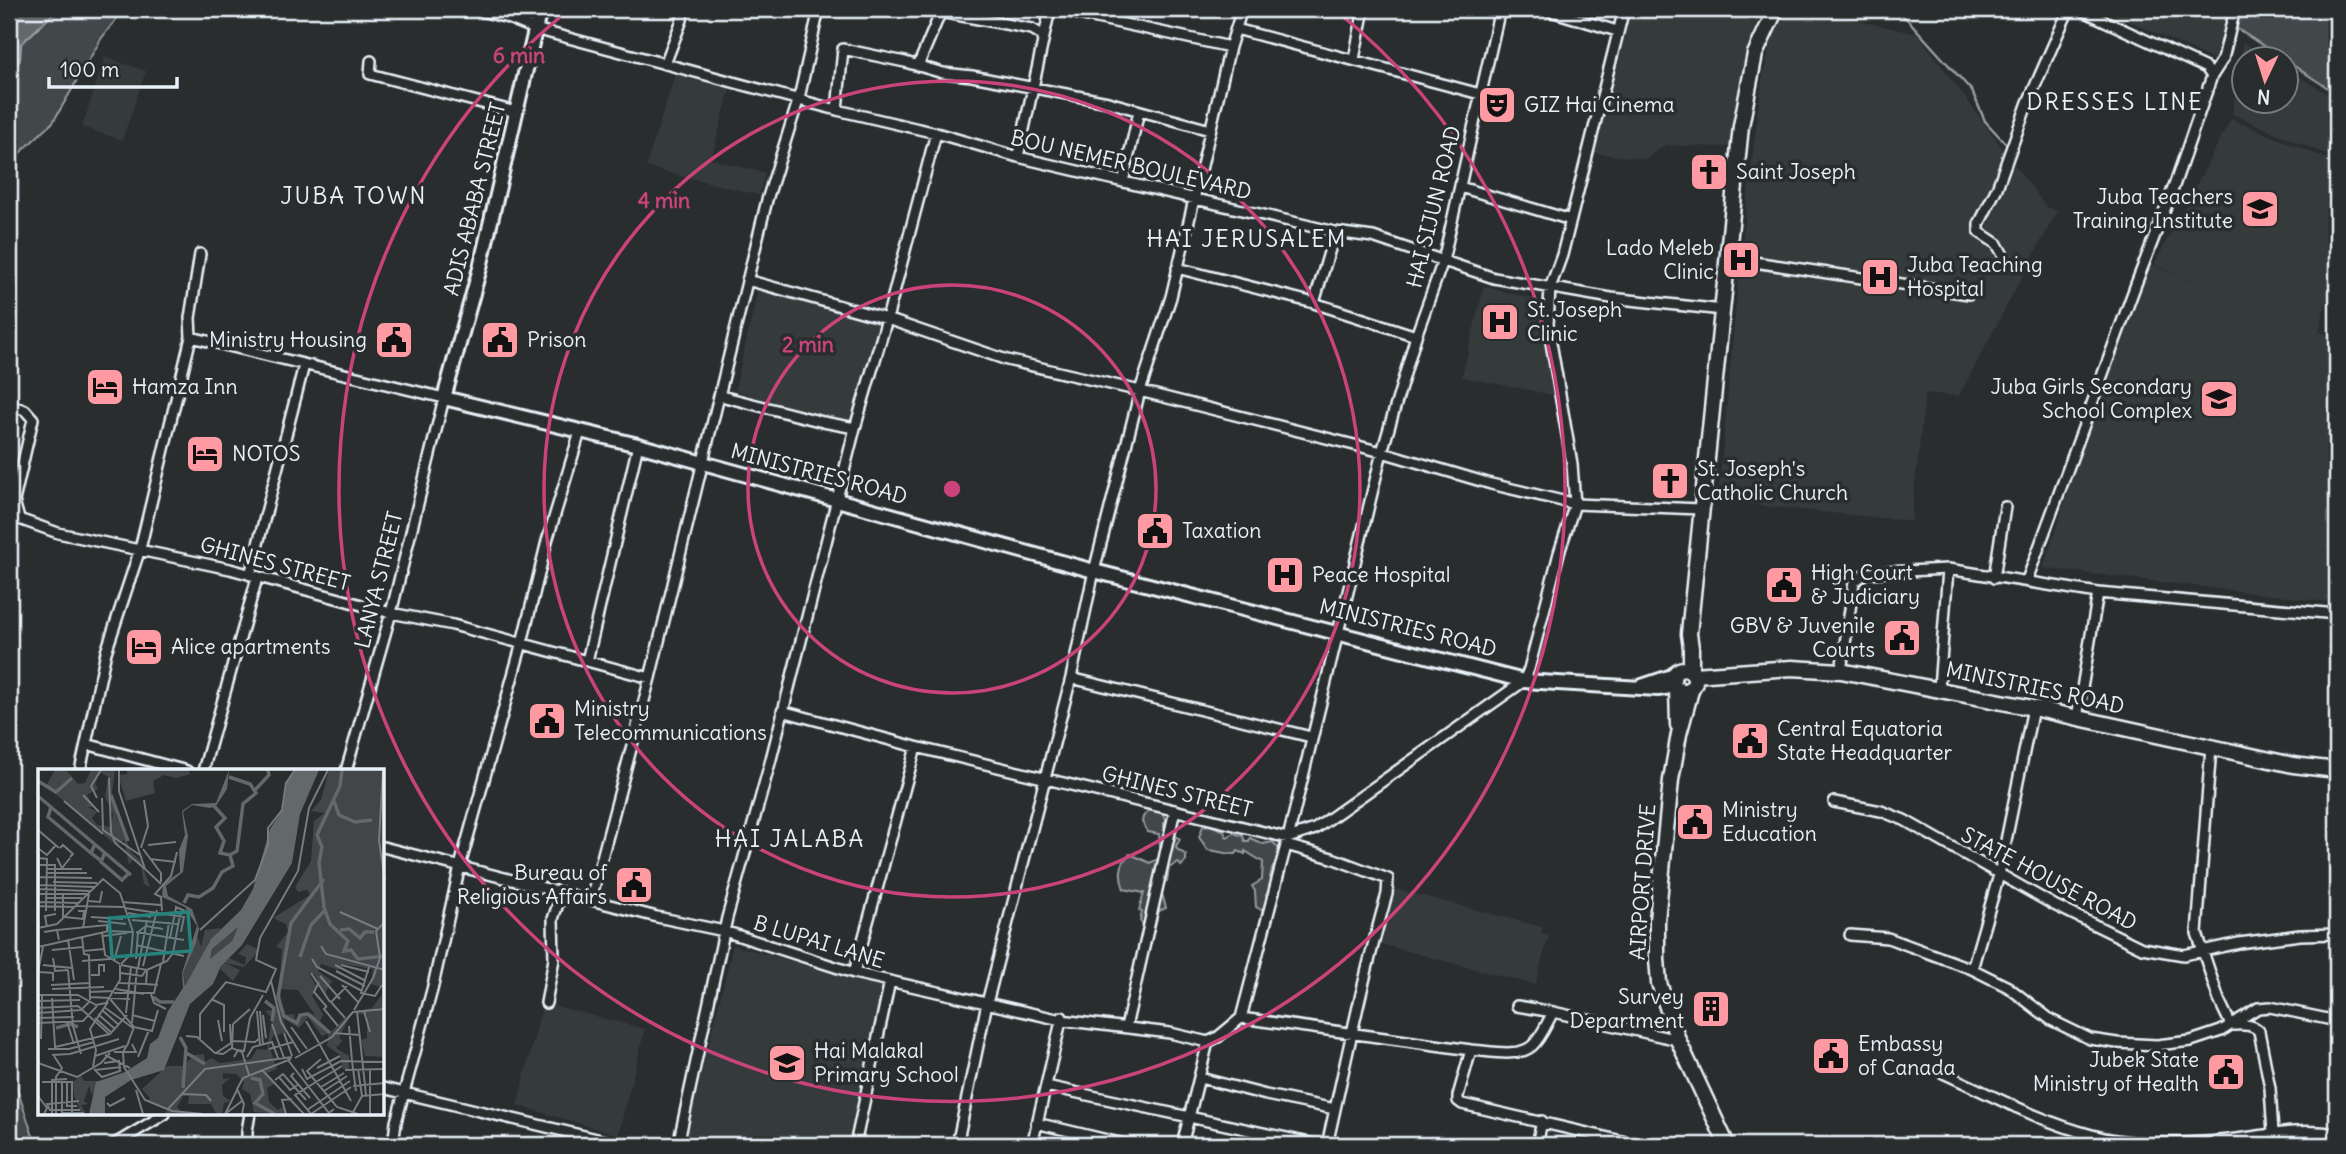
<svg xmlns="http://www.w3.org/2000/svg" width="2346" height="1154" viewBox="0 0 2346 1154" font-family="Delius,sans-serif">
<rect width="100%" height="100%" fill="#2a2d2e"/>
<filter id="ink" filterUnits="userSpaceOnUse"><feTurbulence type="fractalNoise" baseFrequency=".0143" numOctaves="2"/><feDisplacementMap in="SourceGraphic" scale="14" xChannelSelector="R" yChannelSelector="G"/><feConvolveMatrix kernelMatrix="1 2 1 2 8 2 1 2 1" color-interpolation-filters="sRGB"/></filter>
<g filter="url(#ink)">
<path fill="#363a3b" d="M1632,9H1763L1758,18L1741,72L1729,147L1666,145L1645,159L1595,153Z
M1789,9H1803L1918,34L2046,207L2057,211L1959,396L1925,393L1911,521L1718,501L1741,251L1761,86L1769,49L1782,15Z
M2103,9H2229L2214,60Z
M2243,43L2270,59L2244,60V102H2286L2287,69L2337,100V159L2232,114Z
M105,57L146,71L122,140L82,127Z
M675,74L731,86L711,159L765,173L759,195L646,167Z
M2231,119L2337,163V255L2319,331L2337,339V603L2043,568L2079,459L2151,265L2223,293L2154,265Z
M759,286L878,320L853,429L735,390Z
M1484,286L1541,301L1542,315L1538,321L1540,327L1545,329L1554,395L1462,377Z
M1396,889L1542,927L1541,933L1549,935L1535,985L1381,944Z
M733,945L887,987L851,1145H712L686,1138Z
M543,1003L645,1029L618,1135L517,1105Z"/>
<path fill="#424648" stroke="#959ca0" stroke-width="2" d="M58,9H124L101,39L53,122L9,163V74L20,60L21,44Z
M2241,9H2337V94L2236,28Z
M1150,809C1160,812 1163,813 1167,822L1164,823V827L1180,839L1176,846L1177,849L1186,855V861L1181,866L1178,862L1169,868L1167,881H1165L1161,890L1166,908L1159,911L1155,924L1152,923L1146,928L1140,921L1142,912L1139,910L1144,893L1124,889C1119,877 1119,863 1130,854L1150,863L1160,858L1163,851L1160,847L1159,834L1148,832L1142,822L1143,817Z
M1209,825L1223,830L1227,837L1234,833L1243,836L1245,841H1249L1250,838L1263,844L1273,842L1281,851L1276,867H1273L1270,877L1273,884L1270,893L1266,895L1269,902L1263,911L1256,907L1255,891L1252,886L1262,880L1263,862L1245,851V854L1238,851L1236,854C1227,854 1218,851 1208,850L1199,837L1203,826Z
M9,1065L36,1145H9Z"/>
<path fill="#63686b" stroke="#989fa3" stroke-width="2" d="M9,9H58L21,44L20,60L9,74Z"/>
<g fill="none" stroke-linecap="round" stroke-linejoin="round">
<path stroke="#989fa3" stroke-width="2.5" d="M1893,9L1908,20L1972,91L1985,121L2009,147"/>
<defs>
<path id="minor" d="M473,9L508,18L535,29L837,110L936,133L1018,157L1335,232L1373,237L1494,278L1611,298L1723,310
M924,9L1032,29L1044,36
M1055,9L1230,47
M1544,9L1617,31
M2079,9L2206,68L2212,76
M1236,29L1480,94
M1354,59L1364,9
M371,61L370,74L516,112
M665,64L682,20L683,9
M918,66L942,9
M837,110L843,49L905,62L943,73L972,76L1108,102L1210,130
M1018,157L1050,9
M1123,182L1139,111
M1460,187L1571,220
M1727,258L1969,294
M2008,264L1997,244L1979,232V224L1997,188L2028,102L2069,9
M1177,268L1314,303L1416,336
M747,280L887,319L1007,360L1140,391L1382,452L1491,484L1575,504L1701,509
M1314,303L1335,232
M191,337L444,398L391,613L346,771
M721,396L823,422L855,428
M9,405L25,410L33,419L14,501L19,519L58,533L230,569L391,613L453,625L650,678
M250,575L304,365
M1994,578L2005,507
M2027,580L2136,284L2174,186L2212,76L2223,59L2235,9
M587,661L638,445
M1841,671L1854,582L1866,573L1948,569L2098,593L2337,614
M1071,678L1311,737
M1939,688L1948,569
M782,711L916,747L1288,838L1315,829L1524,681L1529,669L1559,553L1575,504L1572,464L1548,325L1550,288L1562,255L1624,9
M2077,718L2098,593
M86,744L187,771
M2211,747L2197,933L2219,1000L2231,1025C2240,1025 2252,1023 2259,1031L2270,1088L2273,1133
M80,771L106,652L140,549L191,337L190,318L200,254
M203,771L257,578
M1834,802L1881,811L1904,820L2054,905L2142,948L2184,955L2239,943L2300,935L2337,934
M1286,845L1332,858L1388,879L1387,894C1363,977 1346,1061 1327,1145
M383,847L657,917L724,931L854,973L1061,1020L1170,1033L1208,1042L1218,1037L1241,1018
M591,899L650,678L767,200L799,98L819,9
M1850,935L1888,938L1972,969L2008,987L2051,1020L2090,1039L2117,1043L2157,1045L2191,1041L2221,1031L2258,1008L2270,1007L2337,1021
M1972,969L1999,875L2033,708
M854,973L916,747
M546,1003L554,959L553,919L562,892
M1517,1006L1553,1012
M1241,1018L1288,838L1382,452L1416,336L1443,261L1500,9
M1241,1018L1471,1050C1489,1051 1518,1058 1532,1046C1541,1038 1547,1023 1553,1012L1678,1040
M1126,1027L1175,810
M1471,1050L1458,1096V1101L1462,1104L1639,1145
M1943,1073C1991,1095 2041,1122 2092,1135C2127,1145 2168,1144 2204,1142C2249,1140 2292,1126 2337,1134
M1200,1078L1266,1095L1335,1109
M1046,1086L1319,1145
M383,1088L622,1145
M1036,1123L1128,1145
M113,1145L165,1114
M247,1145V1131L250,1114
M393,1145L396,1122L432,990L460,866L522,643L547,541L580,432
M678,1145L727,918L770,763L855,428L887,319L936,133
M855,1145L890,981
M957,1145L987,1003L1071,678L1094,571L1140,391L1171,297L1230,47L1242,9
M1032,1145L1062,1017L1061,1019
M1182,1145L1208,1042
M1537,1145L1542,1121"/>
<path id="tertiary" d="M540,9L480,268L444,398L638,445L1094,571L1524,681L1658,689L1676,686
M1642,686L1675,675"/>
<path id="primary" d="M1673 680a11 11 0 1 1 22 0a11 11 0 1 1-22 0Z
M1691,671V648L1689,634L1741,126L1755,54L1776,9
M1694,675L1792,668L1841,671L2033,708L2293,765L2337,770
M1692,687L1679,734L1671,780L1657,920V959L1659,983L1678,1040L1727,1145
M1677,688L1678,725"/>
</defs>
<use href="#minor" stroke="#e8f1f8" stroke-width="14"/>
<use href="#tertiary" stroke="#e8f1f8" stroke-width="18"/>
<use href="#primary" stroke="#e8f1f8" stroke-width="19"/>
<use href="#minor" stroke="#2a2d2e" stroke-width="9"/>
<use href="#tertiary" stroke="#2a2d2e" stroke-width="12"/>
<use href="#primary" stroke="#2a2d2e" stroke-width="14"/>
</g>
</g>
<g fill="none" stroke="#ca437a" stroke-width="3.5">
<circle cx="952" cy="489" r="204"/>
<circle cx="952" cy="489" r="408"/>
<path d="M1334 9A613 613 0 1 1 570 9"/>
</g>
<defs>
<symbol id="theatre-square" viewBox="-11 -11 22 22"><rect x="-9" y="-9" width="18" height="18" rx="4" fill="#ff9aa2" stroke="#2a2d2e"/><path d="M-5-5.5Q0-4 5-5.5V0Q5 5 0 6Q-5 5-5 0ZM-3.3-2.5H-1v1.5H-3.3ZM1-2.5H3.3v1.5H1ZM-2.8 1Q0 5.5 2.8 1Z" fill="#111"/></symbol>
<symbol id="church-square" viewBox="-11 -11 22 22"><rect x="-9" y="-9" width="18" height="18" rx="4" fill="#ff9aa2" stroke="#2a2d2e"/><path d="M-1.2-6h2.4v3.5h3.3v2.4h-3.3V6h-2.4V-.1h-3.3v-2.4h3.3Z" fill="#111"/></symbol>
<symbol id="school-square" viewBox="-11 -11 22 22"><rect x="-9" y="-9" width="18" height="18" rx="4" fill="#ff9aa2" stroke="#2a2d2e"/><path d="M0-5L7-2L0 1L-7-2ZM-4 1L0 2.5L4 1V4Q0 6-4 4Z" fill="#111"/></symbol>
<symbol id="hospital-square" viewBox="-11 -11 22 22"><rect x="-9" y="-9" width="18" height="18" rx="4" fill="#ff9aa2" stroke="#2a2d2e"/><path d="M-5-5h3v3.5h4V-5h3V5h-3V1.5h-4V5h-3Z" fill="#111"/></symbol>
<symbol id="civic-square" viewBox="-11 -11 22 22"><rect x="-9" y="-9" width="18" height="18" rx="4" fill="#ff9aa2" stroke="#2a2d2e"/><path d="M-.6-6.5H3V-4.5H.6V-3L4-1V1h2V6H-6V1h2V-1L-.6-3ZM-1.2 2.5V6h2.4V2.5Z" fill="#111"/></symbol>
<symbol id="hotel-square" viewBox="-11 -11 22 22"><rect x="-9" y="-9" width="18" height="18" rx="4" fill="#ff9aa2" stroke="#2a2d2e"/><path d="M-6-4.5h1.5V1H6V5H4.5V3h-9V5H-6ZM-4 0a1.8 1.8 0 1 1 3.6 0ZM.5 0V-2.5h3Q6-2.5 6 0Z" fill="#111"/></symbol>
<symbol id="building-square" viewBox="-11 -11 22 22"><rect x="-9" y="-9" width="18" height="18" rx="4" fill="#ff9aa2" stroke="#2a2d2e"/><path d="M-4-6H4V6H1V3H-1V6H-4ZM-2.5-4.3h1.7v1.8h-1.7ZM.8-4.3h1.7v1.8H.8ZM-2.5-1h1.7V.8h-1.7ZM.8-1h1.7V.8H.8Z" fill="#111"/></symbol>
</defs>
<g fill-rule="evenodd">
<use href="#theatre-square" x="1475" y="83" width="44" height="44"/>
<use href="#church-square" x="1687" y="150" width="44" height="44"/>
<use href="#school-square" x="2238" y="187" width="44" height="44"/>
<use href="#hospital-square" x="1719" y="238" width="44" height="44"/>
<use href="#hospital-square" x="1858" y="255" width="44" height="44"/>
<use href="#hospital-square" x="1478" y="300" width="44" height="44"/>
<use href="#civic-square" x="372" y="318" width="44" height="44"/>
<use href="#civic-square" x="478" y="318" width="44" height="44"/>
<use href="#hotel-square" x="83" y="365" width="44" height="44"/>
<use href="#school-square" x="2197" y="377" width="44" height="44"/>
<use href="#hotel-square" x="183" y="432" width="44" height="44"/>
<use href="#church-square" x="1648" y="459" width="44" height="44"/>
<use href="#civic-square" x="1133" y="509" width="44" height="44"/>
<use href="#hospital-square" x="1263" y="553" width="44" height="44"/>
<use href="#civic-square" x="1762" y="563" width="44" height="44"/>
<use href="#civic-square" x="1880" y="616" width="44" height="44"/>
<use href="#hotel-square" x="122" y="625" width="44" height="44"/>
<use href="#civic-square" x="525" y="699" width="44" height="44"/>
<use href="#civic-square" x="1728" y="719" width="44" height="44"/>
<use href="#civic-square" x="1673" y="800" width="44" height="44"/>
<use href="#civic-square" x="612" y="863" width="44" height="44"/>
<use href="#building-square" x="1689" y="987" width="44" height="44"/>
<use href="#civic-square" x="1809" y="1034" width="44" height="44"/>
<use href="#school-square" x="765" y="1041" width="44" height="44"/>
<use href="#civic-square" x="2204" y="1050" width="44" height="44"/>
</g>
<g text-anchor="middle" stroke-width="7" stroke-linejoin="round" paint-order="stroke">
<g font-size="21" fill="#e8f1f8" stroke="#2a2d2e" text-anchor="start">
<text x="1524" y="112">GIZ Hai Cinema</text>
<text x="1736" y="179">Saint Joseph</text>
<text x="2233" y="204" text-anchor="end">Juba Teachers<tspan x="2233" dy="24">Training Institute</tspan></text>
<text x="1714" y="255" text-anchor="end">Lado Meleb<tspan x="1714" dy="24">Clinic</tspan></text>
<text x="1907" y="272">Juba Teaching<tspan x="1907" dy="24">Hospital</tspan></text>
<text x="1527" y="317">St. Joseph<tspan x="1527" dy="24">Clinic</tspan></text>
<text x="367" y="347" text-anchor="end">Ministry Housing</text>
<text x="527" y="347">Prison</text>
<text x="132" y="394">Hamza Inn</text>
<text x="2192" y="394" text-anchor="end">Juba Girls Secondary<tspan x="2192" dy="24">School Complex</tspan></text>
<text x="232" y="461">NOTOS</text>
<text x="1697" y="476">St. Joseph's<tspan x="1697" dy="24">Catholic Church</tspan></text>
<text x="1182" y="538">Taxation</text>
<text x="1811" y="580">High Court<tspan x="1811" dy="24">&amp; Judiciary</tspan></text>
<text x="1312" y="582">Peace Hospital</text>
<text x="1875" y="633" text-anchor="end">GBV &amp; Juvenile<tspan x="1875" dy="24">Courts</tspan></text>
<text x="171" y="654">Alice apartments</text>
<text x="574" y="716">Ministry<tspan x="574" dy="24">Telecommunications</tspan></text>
<text x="1777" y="736">Central Equatoria<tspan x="1777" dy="24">State Headquarter</tspan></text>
<text x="1722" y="817">Ministry<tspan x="1722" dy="24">Education</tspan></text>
<text x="607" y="880" text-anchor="end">Bureau of<tspan x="607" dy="24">Religious Affairs</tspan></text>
<text x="1684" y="1004" text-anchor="end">Survey<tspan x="1684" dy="24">Department</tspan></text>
<text x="1858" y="1051">Embassy<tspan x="1858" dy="24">of Canada</tspan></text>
<text x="814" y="1058">Hai Malakal<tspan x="814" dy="24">Primary School</tspan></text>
<text x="2199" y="1067" text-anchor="end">Jubek State<tspan x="2199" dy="24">Ministry of Health</tspan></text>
</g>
<g font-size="21" fill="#e8f1f8" stroke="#2a2d2e">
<text transform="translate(1131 165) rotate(13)" y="7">BOU NEMER BOULEVARD</text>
<text transform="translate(475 199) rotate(-76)" y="7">ADIS ABABA STREET</text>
<text transform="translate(1434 207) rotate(-76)" y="7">HAI SIJUN ROAD</text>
<text transform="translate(819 474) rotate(15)" y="7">MINISTRIES ROAD</text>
<text transform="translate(275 564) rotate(15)" y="7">GHINES STREET</text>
<text transform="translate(379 580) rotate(-76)" y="7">LANYA STREET</text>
<text transform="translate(1408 628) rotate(14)" y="7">MINISTRIES ROAD</text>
<text transform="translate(2035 688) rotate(12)" y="7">MINISTRIES ROAD</text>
<text transform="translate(1177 792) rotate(14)" y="7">GHINES STREET</text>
<text transform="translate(2049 879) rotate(28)" y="7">STATE HOUSE ROAD</text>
<text transform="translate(1643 882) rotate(-86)" y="7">AIRPORT DRIVE</text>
<text transform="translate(819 942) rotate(17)" y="7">B LUPAI LANE</text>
</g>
<g font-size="23" letter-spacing="2" fill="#e8f1f8" stroke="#2a2d2e">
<text x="2115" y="110">DRESSES LINE</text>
<text x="354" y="204">JUBA TOWN</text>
<text x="1247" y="247">HAI JERUSALEM</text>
<text x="790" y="847">HAI JALABA</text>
</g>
</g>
<g transform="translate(38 769)">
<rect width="346" height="346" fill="#2a2d2e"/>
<path d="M17,1H28L40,15L47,14L53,1H77L74,24L78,46L93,83L103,92L112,118L106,115L103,97L95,90L91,96L86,71L78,76L8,17ZM62,3L70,8L67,28L75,45L73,58L59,56L54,49L59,43L50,38H56L49,26L60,20L57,15ZM89,1H151L152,5L138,9L126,6L115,12L117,24L88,32L80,6L89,5ZM291,1H346V219L333,215L335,200L304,195L301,201L283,195L280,202L294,212L286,226L276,205L271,204L279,219L274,227L285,245L282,252L293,263L312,244L334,239L346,223V288L327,287L323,271L329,269V246L314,244L301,268L304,272L298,279L311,287V300H305L302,286L289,277L291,264L284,267L270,248L261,259L245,249L249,263L235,267L231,277L239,300L229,304L238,314L229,319L231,333L240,341L247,336V345L216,343L212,325L204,320L206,313L198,305L185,304V310L192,309L184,316L185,327L193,332L186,334L184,345H178L173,335H150L151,327L146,326L139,338L145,345H127L129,341L109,332L112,329L104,320L129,297H145L156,286L166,285L167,293L173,289L182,294L213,290L219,280L229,281L234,249L227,242L240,240L244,180L238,178L250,163L248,155L235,149L272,126L269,121L260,123L257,118L273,92L276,52L287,44L273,42L283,31ZM242,220L260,221L277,246L268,243L257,251L256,245L246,246ZM200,158L191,178L172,190L175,177ZM183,159L170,175L148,218L145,204L160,168L163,178L167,161ZM209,175L222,181L206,198L187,194L202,201L195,212L182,200L185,194L191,189L207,196L208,188L200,185ZM43,306L46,312H61L54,326L51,317L46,332L50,335L43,336L48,345L42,342L36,326L35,313Z" fill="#424648" fill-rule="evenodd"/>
<path d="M191,1L189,20L178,37L172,39L154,36L145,43L150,67L145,103L128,117L130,127L154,140L161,160L158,174L145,204L147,217L173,170L203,141L215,120L232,60L245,40L249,13L258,1H281L262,45L254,94L204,176L183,197L175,215L152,235L126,301L93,311L67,328V345H51L58,313L87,303L109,289L112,275L120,269L130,242L145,219L144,204L159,157L147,138L124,128L125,115L142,103L141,81L147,66L144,42L154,35L178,34ZM200,158L194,172L172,190L174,180Z" fill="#63686b" fill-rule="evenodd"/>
<path fill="none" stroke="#63686b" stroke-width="3.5" d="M304,1L302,17L279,66L284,78L281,94L286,138L292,155L310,172L306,182L313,181L320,190L347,187M191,8L212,15L218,24L205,35L199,82L192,86M0,12L18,23L34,9M217,21L231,6L230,1M73,26L90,72M0,27L93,106M296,32L301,46L317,53L334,51M13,38L10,48L54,85M57,75L53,84L62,91M67,83L63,93L84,111L91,104M286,110L253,154L240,228L246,247L259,254L262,246L270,245L292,264M146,134L150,126L161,128L175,119L184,103L195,97L192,86L182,84L186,72L178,58L187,49L176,37M302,161L311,160L322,169L327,163H336M262,188L273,156L288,140M115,228L122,233H136M227,232L236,239L234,252M18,259L32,255L40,258M142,268L148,279L145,319M147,283L167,295M213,309L222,311L225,325L217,334L237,345"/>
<path fill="none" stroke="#767b7f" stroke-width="2" d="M81,1V22L107,100L123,115M345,1L341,72L347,111M71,9L73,63M45,26L61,43M59,29L53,17L63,1M64,29L65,61L102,86M26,32L65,65M0,61L21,79M73,63L77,74L107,100M110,76L138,73M22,79L25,76L35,85L32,88M103,79L110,57L106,31M1,80L9,86L18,76M105,80L123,104V113M1,89L9,90L8,142M19,89L24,99L32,89M112,90L138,93M1,96H17V142M8,100H44M8,104H49M0,108L54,109M15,113L59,114M0,116L56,118M0,120L52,122M0,125H49M25,125V148M7,129H44M51,132L62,133L64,122M0,133L41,134M84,133L123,136M0,137L36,138M38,137L86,138M87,139L146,148L143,163M124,142L123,128L117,125L133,107L139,83M302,143L340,160M90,144L113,148M0,145L1,84M27,148L45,150L46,142H40M53,148L85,150M94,151L140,155M60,152L88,155M9,158L7,147L18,145M0,159L19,155L65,110L82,124L95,163M45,159L51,125M19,161L69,156V162M162,161L217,111L230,76V59L244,41L248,14L257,1M6,163L19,161L21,171M98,163L146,171M64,164L67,186L82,195M65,167L89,164M44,168L46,185L51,186L52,231M132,169L138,139V138L147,142M30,170L36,211M98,176L146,187M283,177L288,185L347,201M0,178L71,162L94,163M14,181L45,178M45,182L66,180M15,189L17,202L30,201M98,190L100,163L108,157L125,160M274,190L279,198L324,222M44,192L72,190M76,192L83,167M125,193L131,153M83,195L93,185L95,163M5,196L34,199M83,196L109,201L129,192L135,184L142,146L147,142M297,196L328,212M303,196L331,203M105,197L119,141M331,198L323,224L337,227L344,216M100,199L109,151M30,201L35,257L43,285M109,202L108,215L120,216M298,202L327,217M0,203L5,178M1,203L15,204V212M83,204L104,207L108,201M273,204L292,233M53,206H61V196H66V203M282,207L302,230M233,212L243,253L262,284M281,213L276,223L288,237M81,214L108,215M13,216L51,214M304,216L321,234M14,220L66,218M78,220L106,225M51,223L75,222M76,224H116L123,195M113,225L116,234L128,240M0,226H40L58,236L68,234L82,211V196M52,228L92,230M14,229L17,278L72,265L89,246M72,230L96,258L90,274M173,230L186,236V263M0,232L42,231M289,237L286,240L300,257M66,238L95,259M0,239L40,237L71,265M64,241L81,256M316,241L335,209L342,189L338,162L347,153M219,242L222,277M222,242L225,276M319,242L328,326M326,242L332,263M0,244L43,241L51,233M88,244L93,197M60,245L77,260M94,246L117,252M225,246L228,269M0,249L36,248M57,249L74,264M307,249L293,233L309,217M180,251L184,272M268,252L281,274M29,253L36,275M0,254L45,252L59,237M94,254L99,199M195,255L212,240M234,255L246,289M311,257L314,292M96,258L114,262L120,241M253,258L269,280M246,264L254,287M296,264L322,266M148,267L159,268L177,284L185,285L194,279L204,283L211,306M3,270L4,227M162,271V245L188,213L228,223L238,200L218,191L222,169L260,102L271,39L290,1M194,272L217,273L222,269M91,273L85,283L86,298L107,331L134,342L165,345M282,276L313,332M194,279L195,255M10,280H31L56,273M231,280L255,273M76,283H98L94,275M178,284L193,274L192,255M14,286L32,285L81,270M67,286L92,299M16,287L24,299L18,308V345M57,287L87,277M100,288L111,261M196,288L200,281L206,282L212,249L225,226M209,288L215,278L234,273L240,289M257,289L294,268L315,243L347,240M283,290L269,302L299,338L320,345M250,291L291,344L296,340M314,292L318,322M0,294L39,308L63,294L72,284M304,297L257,326L273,345L313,318M55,298L58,281L52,260L70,233M279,299L302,287M56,300L64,308L82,302L81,292L66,294M264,300L269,310L303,292L347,293M320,300L324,327M57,301L83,298M307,301L347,300M225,302L266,345M256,304L253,307L272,329M241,308L245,305L268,331M237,311L241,308L252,321L261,315M4,313H34V345M29,313V337H39M24,314V345M315,317L347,314M283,318L306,304M98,321L105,345M286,322L309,307M144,325L168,326L173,332M0,327L9,339L6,345M41,332L9,335L12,341H42M69,334L72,337L87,329M130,340L167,300L254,288M269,341L312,312M23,344H46M14,345V311L29,310M187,345L199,321M187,345L204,332M204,345L206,335L199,320L205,309L253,290M248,345L244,331L254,330M314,345L324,327L347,325M332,345V300"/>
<path fill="#25827c" fill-opacity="0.15" stroke="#25827c" stroke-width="3.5" d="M150,143L153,182L74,188L71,149Z"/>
<rect width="346" height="346" fill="none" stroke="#e8f1f8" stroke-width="3.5"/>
</g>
<circle cx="952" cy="489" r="10" fill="#ca437a" stroke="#2a2d2e" stroke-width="3.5"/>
<g font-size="21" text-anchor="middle" font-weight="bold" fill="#ca437a" stroke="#2a2d2e" stroke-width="7" stroke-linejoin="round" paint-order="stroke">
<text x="519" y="63">6 min</text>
<text x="664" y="208">4 min</text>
<text x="808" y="352">2 min</text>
</g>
<rect width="2346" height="1154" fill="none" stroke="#2a2d2e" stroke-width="35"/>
<rect x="18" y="18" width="2311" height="1119" fill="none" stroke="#e8f1f8" stroke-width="2.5" filter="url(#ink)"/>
<g transform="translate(2265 80) rotate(184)"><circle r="33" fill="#2a2d2e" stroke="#767b7f" stroke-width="2"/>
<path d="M0-5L12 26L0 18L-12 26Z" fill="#ff9aa2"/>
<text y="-10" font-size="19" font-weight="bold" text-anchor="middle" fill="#e8f1f8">N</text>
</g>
<path d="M49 77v10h128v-10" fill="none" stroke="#e8f1f8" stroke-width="3.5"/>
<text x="60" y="77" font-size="21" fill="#e8f1f8" stroke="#2a2d2e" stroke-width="5" paint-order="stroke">100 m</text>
</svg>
